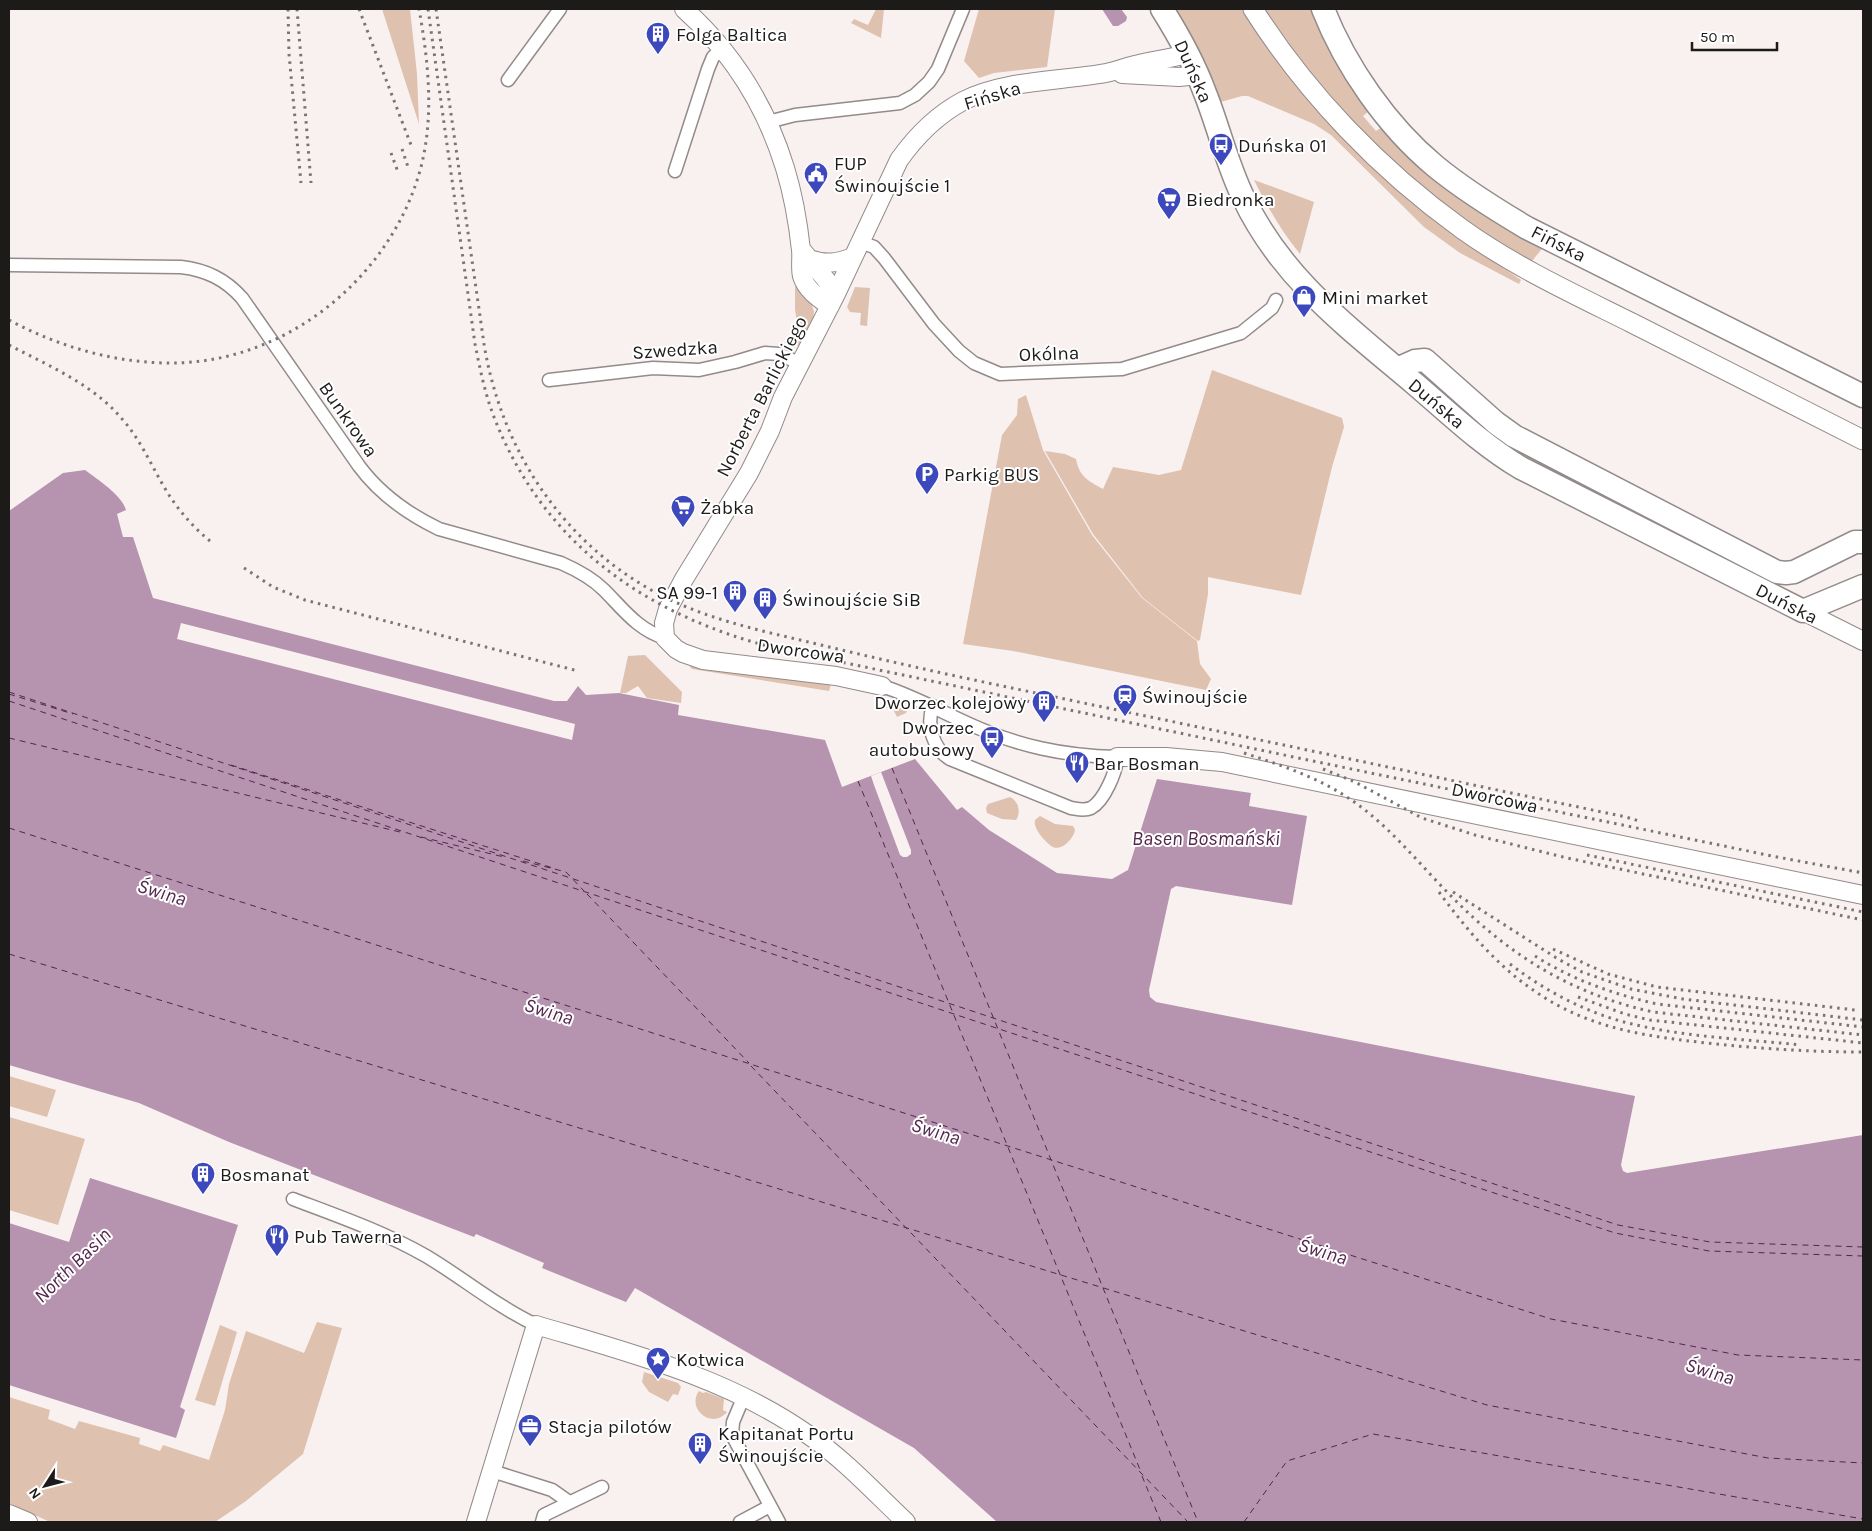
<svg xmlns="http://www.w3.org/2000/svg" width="1872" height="1531" viewBox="0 0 1872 1531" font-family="Karla,sans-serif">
<rect width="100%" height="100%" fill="#f9f0f0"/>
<path fill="#dec1ae" d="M382,9H410L417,74L419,124Z
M876,9H884L881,38L851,23L854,19L868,25Z
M979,9H1055L1047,67L994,73L979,78L964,61Z
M1172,9H1242L1257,31L1460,238L1521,280L1519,284L1460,253L1424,227L1331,135L1314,124L1248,96H1242L1217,103Z
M1264,9H1316L1370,110L1363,116L1376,131L1382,127L1545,245L1532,261C1423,205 1332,109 1264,9Z
M1254,180L1314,202L1300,254C1281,231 1267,206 1254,180Z
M795,270L811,302L814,312L813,318L800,344L793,348L798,330L795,309Z
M855,287L870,288L867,326L860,325L861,313L850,312L847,307Z
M1212,370L1342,418L1344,427L1332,467L1301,595L1208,577V594L1200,640L1198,641L1143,598L1093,534L1045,451L1065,454L1076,459C1079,476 1088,481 1103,489L1113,467L1159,475L1181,470Z
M1026,395L1043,450L1092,535L1142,598L1197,641L1200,664L1211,679L1206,690L1013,651L963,644L1002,435L1017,415L1018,399Z
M645,655L682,692L681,703L647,698L638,686L626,693H620L628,656Z
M691,665L832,681L829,691L692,669L690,667Z
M887,698L905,705L908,708L906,713L897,717L893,709L884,707L883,700Z
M1010,797C1019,801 1021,813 1016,820L1002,819L987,813L986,808L988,804Z
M1040,816L1055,824L1073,826L1075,830C1074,838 1061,853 1051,846C1044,840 1033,829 1035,820Z
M9,1076L56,1090L47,1117L9,1106Z
M9,1117L85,1139L58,1225L9,1210Z
M317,1322L342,1328L303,1454L246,1501L215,1522H50L9,1503V1397L50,1410L48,1419L75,1429L79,1421L140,1438L139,1444L160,1451L163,1445L209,1460L225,1410L229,1384L246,1331L304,1353Z
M220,1325L237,1332L215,1406L195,1400Z
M644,1372L678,1383L681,1387L678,1395L673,1394L668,1402L649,1392L642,1382Z
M699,1391L703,1393L706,1392L724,1399L723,1410L727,1412C712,1430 686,1409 699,1391Z"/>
<path fill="#b693ae" d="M1102,9H1121L1127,17L1126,21L1118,26H1113Z
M85,470C97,479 122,495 126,510L117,514L123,537H133L153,598L554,701H567L578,686L586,695L619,693L679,705L678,715L825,740L842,787L915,759L957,810L962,807L989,830L1057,873L1112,879L1128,870L1157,779L1251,793L1249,806L1307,816L1292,905L1176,886L1171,889L1149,990L1150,997L1156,1002L1635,1096L1621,1165L1623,1171L1627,1173L1863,1135V1522H997L914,1448L635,1288L626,1302L542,1268L544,1263L476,1234L474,1237L229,1142L139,1103L9,1065V511L63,473Z
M90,1178L238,1225L180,1407L185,1410L176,1438L9,1385V1223L69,1242Z"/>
<path fill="#f9f0f0" d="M181,623L575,724L572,740L177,639Z
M881,772L911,850V854L907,857H903L900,855L874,785L871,776Z"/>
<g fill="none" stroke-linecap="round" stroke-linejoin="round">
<path stroke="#53264c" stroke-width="1" stroke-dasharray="6 5" stroke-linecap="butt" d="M9,692L1618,1225L1710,1242L1863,1247
M9,694L73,714
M9,701L1615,1233L1709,1251L1863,1256
M9,738L400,832
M231,765L556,869
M892,768L1198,1522
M858,781L1141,1472
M9,828L1551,1319L1738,1355L1863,1360
M421,837L504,857
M523,861L566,872L584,891
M587,894L749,1063
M9,954L1487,1405L1768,1458L1863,1463
M751,1066L1188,1522
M1142,1476L1161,1522
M1244,1522L1287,1461L1373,1434L1863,1519"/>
<defs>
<path id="street" d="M508,80L560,9
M768,122L795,115L900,103L915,95L929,82L938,69L963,9
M675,171L708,69L713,57L723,48
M860,242L874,247L884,258L934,324L959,351L974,363L1000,374L1122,369L1241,333L1272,308L1276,300
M9,265L181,267C206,270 225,279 242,298L359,466C379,493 408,514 439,529L561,563C577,570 592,578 604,590C623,609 638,630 665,638
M549,380L653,368L699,370L735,362L765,353L779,354L801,364
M882,686C913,696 940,711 969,724C1018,746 1063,756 1117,757C1117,771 1104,801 1091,808C1084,811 1078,809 1071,808L950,759C933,749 926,725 933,706
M293,1199C338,1216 384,1232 426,1256C463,1278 496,1306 536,1325
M744,1396L733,1422L732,1435L779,1522
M492,1471L552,1490L569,1502
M542,1522L544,1515L602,1487
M740,1522L770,1506"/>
<path id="secondary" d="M684,9C732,52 766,106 785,168C793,194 798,222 801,250C802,258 800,268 802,276C806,290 820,299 830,306
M1122,74L1179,77L1198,75
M801,249L827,281L835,296
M809,259C826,265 837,263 853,257
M1803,611L1863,641
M882,686L836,676L703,660L683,653L676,649L665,638L664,623L668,609L684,579L749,473L770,431L783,397L835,296L899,160C916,136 937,115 963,101C1003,80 1062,81 1106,73C1117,71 1128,66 1139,64C1155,60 1172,58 1188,54
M1117,757H1166L1222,762L1863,895
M9,1514L28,1522
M476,1522L536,1325C630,1353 729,1378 810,1436C845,1460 875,1493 906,1522"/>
<path id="primary" d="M1253,9C1307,94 1380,170 1462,229C1515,267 1574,294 1632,323C1709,362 1786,401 1863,440"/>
<path id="highway" d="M1162,9C1179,36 1194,63 1205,93C1219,128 1227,165 1244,199C1283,280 1349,328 1415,384C1449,413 1482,445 1521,468L1803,611L1863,586
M1323,9C1346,67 1387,126 1435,166C1464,190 1495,209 1527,228L1863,396
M1397,369L1415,361L1425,360L1496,423L1514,436L1777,572L1786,573L1794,572L1855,542H1863"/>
</defs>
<use href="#street" stroke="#938a8a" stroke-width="15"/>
<use href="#secondary" stroke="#938a8a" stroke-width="20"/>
<use href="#primary" stroke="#938a8a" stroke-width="21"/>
<use href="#highway" stroke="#938a8a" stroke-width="25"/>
<use href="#street" stroke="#fff" stroke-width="12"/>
<use href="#secondary" stroke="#fff" stroke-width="18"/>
<use href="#primary" stroke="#fff" stroke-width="19"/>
<use href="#highway" stroke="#fff" stroke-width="22"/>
<path stroke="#7a7575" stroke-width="3" stroke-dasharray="2.5 5" stroke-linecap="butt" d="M288,9L289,54L301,183
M297,9L311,183
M359,9L411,145
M428,9L475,344C480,369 485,394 494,417C544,546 649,617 779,649L1308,760L1777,857L1863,873
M436,9L484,344C500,442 554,531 641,584C696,618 759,630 821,645C883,660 945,674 1007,687C1214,730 1420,774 1626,817L1639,821
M402,149L408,167
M391,153L398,172
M9,320C59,347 118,364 175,363C291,361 395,273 422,163C434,112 428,59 419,9
M9,345C49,366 93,384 123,420C143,443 153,470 169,495C180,512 194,528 210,541
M244,568L273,587L305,600L578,671
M1244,753C1284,766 1323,779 1357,804C1393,830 1421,866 1452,897C1510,956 1572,994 1653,1012L1863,1035
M1323,769L1355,782L1422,818L1475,835L1567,858L1863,920
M1587,855L1863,912
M1439,892C1467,930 1497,966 1536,992C1591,1030 1651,1037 1716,1044C1766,1049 1813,1052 1863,1052
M1453,892L1558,959L1582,972L1631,989L1683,999L1863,1020
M1553,949L1608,974L1657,987L1855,1010
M1535,956C1573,980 1613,994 1657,1004L1863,1027
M1510,964C1544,990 1583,1011 1624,1022C1681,1037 1743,1039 1801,1045
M1578,997L1625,1014L1650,1020L1863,1043"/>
</g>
<defs>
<symbol id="building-pin" viewBox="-11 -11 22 30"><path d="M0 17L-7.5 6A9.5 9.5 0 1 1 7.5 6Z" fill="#3c48bc" stroke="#fff"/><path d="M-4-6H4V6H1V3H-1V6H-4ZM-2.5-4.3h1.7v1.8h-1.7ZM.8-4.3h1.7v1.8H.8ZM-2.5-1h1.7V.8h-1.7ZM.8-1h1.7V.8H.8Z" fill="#fff"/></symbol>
<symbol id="bus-pin" viewBox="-11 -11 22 30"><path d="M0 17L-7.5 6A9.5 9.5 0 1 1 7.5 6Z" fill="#3c48bc" stroke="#fff"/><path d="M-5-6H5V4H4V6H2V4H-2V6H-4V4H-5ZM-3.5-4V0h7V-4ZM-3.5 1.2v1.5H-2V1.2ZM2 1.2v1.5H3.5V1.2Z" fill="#fff"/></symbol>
<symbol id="civic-pin" viewBox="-11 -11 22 30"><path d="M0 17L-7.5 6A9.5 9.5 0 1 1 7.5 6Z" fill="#3c48bc" stroke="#fff"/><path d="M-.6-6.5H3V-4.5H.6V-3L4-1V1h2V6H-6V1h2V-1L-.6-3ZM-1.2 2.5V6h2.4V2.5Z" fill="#fff"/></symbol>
<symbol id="supermarket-pin" viewBox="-11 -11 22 30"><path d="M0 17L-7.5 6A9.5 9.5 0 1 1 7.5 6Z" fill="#3c48bc" stroke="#fff"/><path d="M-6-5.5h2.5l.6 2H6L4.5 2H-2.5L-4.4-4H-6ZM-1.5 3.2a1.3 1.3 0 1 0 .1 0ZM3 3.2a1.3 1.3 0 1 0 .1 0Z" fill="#fff"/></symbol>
<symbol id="shop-pin" viewBox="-11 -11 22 30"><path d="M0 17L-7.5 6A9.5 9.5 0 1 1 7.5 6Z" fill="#3c48bc" stroke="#fff"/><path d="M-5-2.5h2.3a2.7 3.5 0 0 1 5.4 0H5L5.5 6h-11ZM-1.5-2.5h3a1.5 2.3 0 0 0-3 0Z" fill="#fff"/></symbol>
<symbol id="parking-pin" viewBox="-11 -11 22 30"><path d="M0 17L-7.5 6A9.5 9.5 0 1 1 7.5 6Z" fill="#3c48bc" stroke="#fff"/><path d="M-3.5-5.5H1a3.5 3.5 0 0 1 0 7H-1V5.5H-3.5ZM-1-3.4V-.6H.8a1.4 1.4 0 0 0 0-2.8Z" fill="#fff"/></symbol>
<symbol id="station-pin" viewBox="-11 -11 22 30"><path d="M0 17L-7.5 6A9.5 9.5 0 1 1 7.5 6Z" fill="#3c48bc" stroke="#fff"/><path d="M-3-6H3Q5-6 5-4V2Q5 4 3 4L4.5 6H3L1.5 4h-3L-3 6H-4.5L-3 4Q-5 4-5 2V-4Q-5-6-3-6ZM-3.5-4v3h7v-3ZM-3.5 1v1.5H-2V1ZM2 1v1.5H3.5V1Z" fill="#fff"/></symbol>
<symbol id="restaurant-pin" viewBox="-11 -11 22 30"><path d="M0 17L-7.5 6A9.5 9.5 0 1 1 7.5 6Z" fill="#3c48bc" stroke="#fff"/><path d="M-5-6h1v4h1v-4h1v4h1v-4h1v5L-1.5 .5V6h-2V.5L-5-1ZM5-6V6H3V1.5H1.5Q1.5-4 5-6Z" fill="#fff"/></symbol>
<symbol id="sight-pin" viewBox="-11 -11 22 30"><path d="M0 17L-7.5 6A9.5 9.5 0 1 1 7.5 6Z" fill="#3c48bc" stroke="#fff"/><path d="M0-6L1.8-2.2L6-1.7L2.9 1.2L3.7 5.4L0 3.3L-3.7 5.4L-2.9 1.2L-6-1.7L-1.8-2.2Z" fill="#fff"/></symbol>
<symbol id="office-pin" viewBox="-11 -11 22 30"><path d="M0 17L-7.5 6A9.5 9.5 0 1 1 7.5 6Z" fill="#3c48bc" stroke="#fff"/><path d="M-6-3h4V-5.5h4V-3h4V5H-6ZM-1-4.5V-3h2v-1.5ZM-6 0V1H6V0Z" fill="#fff"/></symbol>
</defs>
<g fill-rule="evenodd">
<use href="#building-pin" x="644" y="20" width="28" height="38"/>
<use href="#bus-pin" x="1207" y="131" width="28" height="38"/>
<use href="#civic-pin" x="802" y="160" width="28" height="38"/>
<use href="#supermarket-pin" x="1155" y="185" width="28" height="38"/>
<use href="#shop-pin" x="1290" y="283" width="28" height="38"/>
<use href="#parking-pin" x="913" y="460" width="28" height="38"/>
<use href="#supermarket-pin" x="669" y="493" width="28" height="38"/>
<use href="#building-pin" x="721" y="578" width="28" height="38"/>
<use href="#building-pin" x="751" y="585" width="28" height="38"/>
<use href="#station-pin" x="1111" y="682" width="28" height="38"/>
<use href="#building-pin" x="1030" y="688" width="28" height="38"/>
<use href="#bus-pin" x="978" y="724" width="28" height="38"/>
<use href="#restaurant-pin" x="1063" y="749" width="28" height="38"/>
<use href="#building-pin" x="189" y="1160" width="28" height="38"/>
<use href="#restaurant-pin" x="263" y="1222" width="28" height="38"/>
<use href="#sight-pin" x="644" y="1345" width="28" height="38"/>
<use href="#office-pin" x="516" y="1412" width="28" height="38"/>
<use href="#building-pin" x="686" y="1430" width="28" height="38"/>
</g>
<g text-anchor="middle" stroke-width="4" stroke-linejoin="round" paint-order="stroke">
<g font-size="19" fill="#1d1a1a" stroke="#fff" text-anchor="start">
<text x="676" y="41">Folga Baltica</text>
<text x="1238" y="152">Duńska 01</text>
<text x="834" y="170">FUP<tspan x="834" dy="22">Świnoujście 1</tspan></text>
<text x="1186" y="206">Biedronka</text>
<text x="1322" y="304">Mini market</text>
<text x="944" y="481">Parkig BUS</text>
<text x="700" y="514">Żabka</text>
<text x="718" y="599" text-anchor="end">SA 99-1</text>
<text x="782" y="606">Świnoujście SiB</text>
<text x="1142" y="703">Świnoujście</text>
<text x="1026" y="709" text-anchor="end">Dworzec kolejowy</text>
<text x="974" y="734" text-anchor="end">Dworzec<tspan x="974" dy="22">autobusowy</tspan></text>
<text x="1094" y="770">Bar Bosman</text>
<text x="220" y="1181">Bosmanat</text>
<text x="294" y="1243">Pub Tawerna</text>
<text x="676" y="1366">Kotwica</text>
<text x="548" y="1433">Stacja pilotów</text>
<text x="718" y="1440">Kapitanat Portu<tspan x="718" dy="22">Świnoujście</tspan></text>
</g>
<g font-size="19" fill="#1d1a1a" stroke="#fff">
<text transform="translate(1194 71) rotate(66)" y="7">Duńska</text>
<text transform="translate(992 95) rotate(-17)" y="7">Fińska</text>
<text transform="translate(1559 243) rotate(27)" y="7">Fińska</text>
<text transform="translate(675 349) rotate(-4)" y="7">Szwedzka</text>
<text transform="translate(1049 353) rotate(-2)" y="7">Okólna</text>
<text transform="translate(761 396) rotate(-63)" y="7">Norberta Barlickiego</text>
<text transform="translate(1437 403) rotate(40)" y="7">Duńska</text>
<text transform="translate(349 419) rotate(55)" y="7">Bunkrowa</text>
<text transform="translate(1787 603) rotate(27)" y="7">Duńska</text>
<text transform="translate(801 650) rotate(8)" y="7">Dworcowa</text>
<text transform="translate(1495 797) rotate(12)" y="7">Dworcowa</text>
</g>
<g font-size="20" font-style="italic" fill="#53264c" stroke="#fff">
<text x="1206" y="845">Basen Bosmański</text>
<text transform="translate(162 892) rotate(17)" y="7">Świna</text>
<text transform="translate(549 1011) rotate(17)" y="7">Świna</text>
<text transform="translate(936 1131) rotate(17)" y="7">Świna</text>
<text transform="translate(1323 1251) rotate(17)" y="7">Świna</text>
<text transform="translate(72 1265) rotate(-44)" y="7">North Basin</text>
<text transform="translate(1710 1371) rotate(17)" y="7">Świna</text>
</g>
</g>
<rect width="1872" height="1531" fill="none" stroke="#1d1a1a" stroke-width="20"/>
<g transform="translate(45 1486) rotate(234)" stroke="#ffffff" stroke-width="4" paint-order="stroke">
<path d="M0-4L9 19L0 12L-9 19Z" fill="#1d1a1a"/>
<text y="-8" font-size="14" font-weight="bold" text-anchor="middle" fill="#1d1a1a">N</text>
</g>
<path d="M1692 42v8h85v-8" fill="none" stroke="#1d1a1a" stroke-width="2.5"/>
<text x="1700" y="42" font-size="15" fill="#1d1a1a" stroke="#ffffff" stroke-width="4" paint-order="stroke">50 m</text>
</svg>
